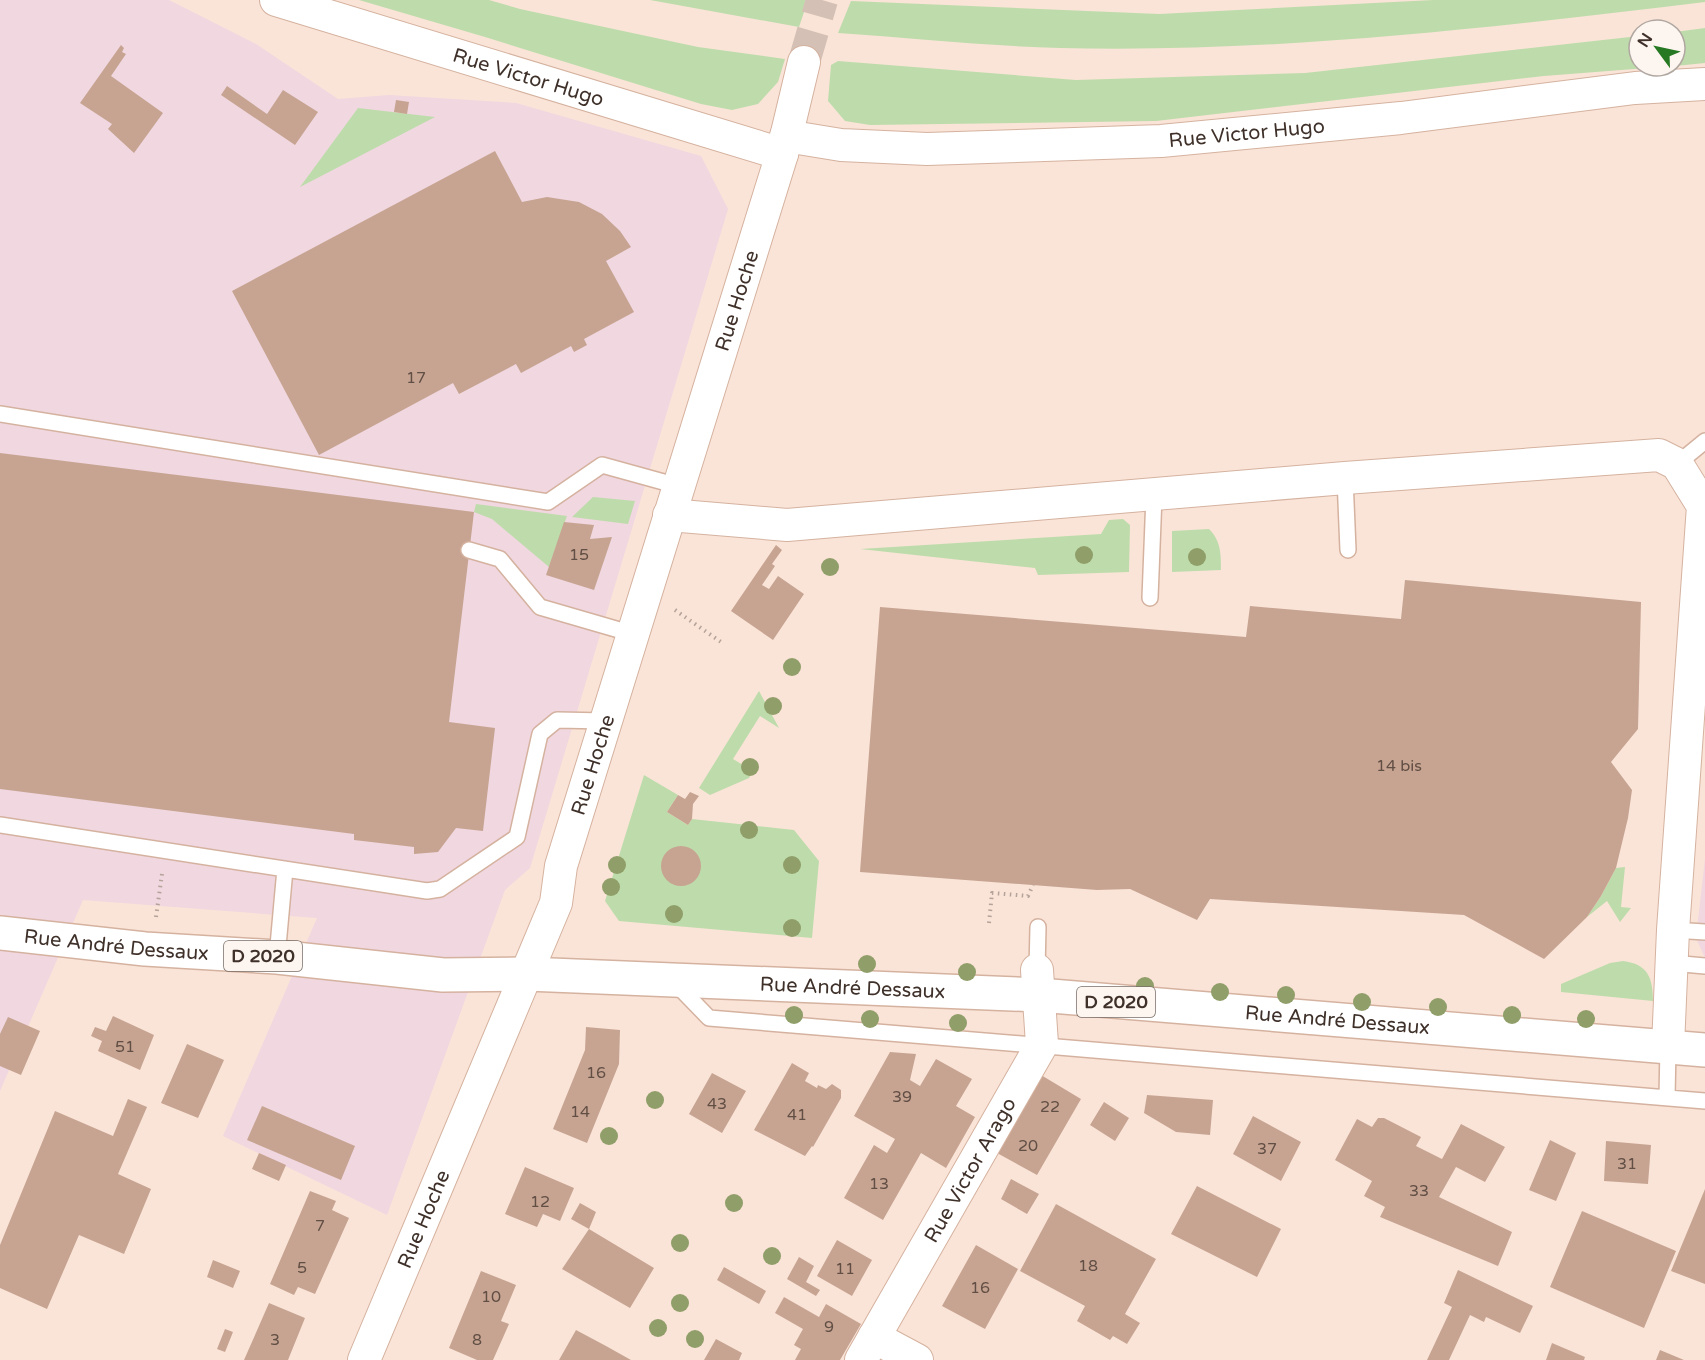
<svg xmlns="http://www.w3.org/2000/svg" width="1705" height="1360" viewBox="0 0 1705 1360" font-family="'Varela Round',sans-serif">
<rect width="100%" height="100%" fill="#fae4d8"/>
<path fill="#f0d7e0" d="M0,0H169L256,44L338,99L389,95L516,103L701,156L728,209L530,868L505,890L387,1215L223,1136L317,918L83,900L0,1091Z
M1705,859V958L1696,938Z"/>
<path fill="#bedcab" d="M359,0H489L520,9L698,47L785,59L778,82L758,104L732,110L701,104L485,37Z
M650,0H808L799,27Z
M1433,0H1705V2C1491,28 1276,53 1060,48C986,46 912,38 838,33L851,1L1159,14Z
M1705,28V63L1675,66V32Z
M1639,36V66H1673L1544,76L1156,121L870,125L845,121L828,101L831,65L838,61L1076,80L1305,73Z
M358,108L435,117L300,187Z
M593,497L635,501L628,524L572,517Z
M476,504L567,516L549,567L492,519L474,512Z
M1123,519L1130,525L1129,572L1038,575L1035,568L860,549L1101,534L1109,520Z
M1209,529C1221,541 1221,554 1221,570L1172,572V531Z
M759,691L779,728L760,716L733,759L753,771L749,778L710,795L699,788Z
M644,775L678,795L667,812L688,825L692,819L794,830L819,861L812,938L619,921L605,901Z
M1625,867L1621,907L1631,908L1620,922L1607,901L1587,917L1601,896L1616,868Z
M1623,961C1648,964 1653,978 1653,1001L1561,992V984L1610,963Z"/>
<path fill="#c7a491" d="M121,45L124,48L122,52L126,54L111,76L163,113L134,153L108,129L112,124L80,103Z
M227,86L267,114L283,90L318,112L295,145L221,95Z
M396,100L409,102L407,114L394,112Z
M495,151L522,202L547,197L579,202L602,214L620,231L631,247L606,261L634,312L584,339L587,345L574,352L571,346L521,373L516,364L459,394L453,383L319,455L232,291Z
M0,453L474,512L449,722L495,728L483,831L456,828L438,852L414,854V847L354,840V834L0,789Z
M564,522L594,525L590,539L612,537L594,590L546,575Z
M776,545L782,550L772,564L775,566L762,585L769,589L778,576L804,594L773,640L731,611Z
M1405,580L1641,602L1638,729L1611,762L1632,790L1628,818L1616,868L1601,896L1587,917L1544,959L1464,915L1210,899L1197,920L1130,889L1097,890L860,872L880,607L1246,637L1250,606L1401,619Z
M690,792L699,796L693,804L692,819L688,825L667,812L678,795L685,799Z
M661 866a20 20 0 1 1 40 0a20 20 0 1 1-40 0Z
M113,1016L154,1035L140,1070L98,1051L102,1041L91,1036L95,1027L106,1031Z
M8,1017L40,1031L21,1075L0,1066V1034Z
M586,1027L620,1030L619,1064L587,1143L553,1129L585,1050Z
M187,1044L224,1060L198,1118L161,1103Z
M890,1052L916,1054L910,1080L920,1086L936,1059L972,1079L956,1106L975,1117L946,1168L921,1153L883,1220L844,1198L874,1145L887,1153L895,1139L854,1116Z
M792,1063L809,1073L805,1081L817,1088L818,1085L826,1089L832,1084L841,1090V1098L813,1147L812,1146L805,1156L754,1130Z
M712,1073L746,1091L722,1133L689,1114Z
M1041,1075L1081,1099L1037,1175L997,1153Z
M1147,1095L1213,1100L1210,1135L1176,1132L1144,1113Z
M128,1099L147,1107L118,1174L151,1189L124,1254L79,1235L47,1309L0,1288V1245L55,1111L113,1136Z
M1104,1102L1129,1118L1115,1141L1090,1125Z
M262,1106L355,1146L341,1180L247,1140Z
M1253,1116L1301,1142L1281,1181L1233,1154Z
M1378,1118H1384L1421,1137L1416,1146L1442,1159L1461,1124L1505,1147L1485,1182L1456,1167L1439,1197L1512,1232L1498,1266L1380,1217L1385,1207L1364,1196L1372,1181L1335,1160L1357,1119L1372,1127Z
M1550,1140L1576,1153L1556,1201L1529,1190Z
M1606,1141L1651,1145L1648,1184L1604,1181Z
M259,1153L286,1165L279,1181L252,1169Z
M525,1167L574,1188L560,1221L543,1214L537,1227L505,1214Z
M1011,1179L1039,1194L1027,1214L1001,1199Z
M1197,1186L1281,1229L1257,1277L1171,1234Z
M1705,1189V1284L1671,1271Z
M310,1191L336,1201L332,1210L349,1218L315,1294L298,1287L294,1295L270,1284Z
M580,1203L596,1212L589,1229L654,1268L630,1308L562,1269L589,1229L571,1219Z
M1056,1204L1156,1259L1125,1314L1140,1323L1127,1344L1113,1336L1110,1340L1077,1321L1085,1306L1020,1271Z
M1582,1211L1676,1251L1644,1328L1550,1287Z
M837,1240L872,1260L852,1296L817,1276Z
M976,1245L1018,1269L985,1329L942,1306Z
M799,1257L814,1266L806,1282L820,1290L816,1296L787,1279Z
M213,1260L240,1271L233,1288L207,1277Z
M724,1267L766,1291L759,1304L717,1280Z
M1458,1270L1533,1306L1520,1333L1486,1317L1484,1322L1470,1315L1449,1360H1427L1452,1307L1444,1303Z
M481,1271L516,1285L501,1321L509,1324L493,1360H477L449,1348Z
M784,1297L819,1317L826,1304L861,1324L840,1360H795L801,1349L794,1345L803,1329L775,1313Z
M269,1303L305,1318L288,1360H244Z
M225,1329L233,1332L225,1352L217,1349Z
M576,1330L606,1346L631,1360H559Z
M716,1339L742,1353L739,1360H704Z
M1552,1343L1585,1357L1584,1360H1546Z
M1660,1350L1684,1360H1656Z"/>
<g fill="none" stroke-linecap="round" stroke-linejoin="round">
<path stroke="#d5c0b5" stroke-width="32" stroke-dasharray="32 16" stroke-linecap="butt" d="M804,62L822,0"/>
<defs>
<path id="lane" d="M0,414L548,502L602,465L678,486
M1677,464L1705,441
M1345,478L1348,550
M469,550L500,559L540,607L633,634
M1150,598L1154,496
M0,825L427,891L440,889L517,837L540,734L557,720L606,721
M1673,930L1705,932
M277,957L285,869
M1672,963L1705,966
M1037,970L1038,927
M676,984L709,1018L1705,1101
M1667,1098L1668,1046"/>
<g id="street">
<path id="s1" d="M276,0L782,154"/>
<path id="s2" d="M786,136L841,145L927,149L1161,141L1401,118L1635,88L1705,84"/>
<path d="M669,515L787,525L1345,478L1659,455L1677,464L1703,506L1673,930L1668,1046"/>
<path d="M874,1337L917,1360"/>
<path id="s3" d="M364,1360L556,903L561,866L782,154L804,62"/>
<path id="s4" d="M861,1360L1042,1044L1037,970"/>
</g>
<g id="primary">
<path id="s5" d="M0,933L145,949L277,957L443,975L527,974L1039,995L1705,1050"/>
</g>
</defs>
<use href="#lane" stroke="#d5b29f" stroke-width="18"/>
<use href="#street" stroke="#d5b29f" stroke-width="34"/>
<use href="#primary" stroke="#d5b29f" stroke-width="36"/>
<path stroke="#b5a298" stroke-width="4" stroke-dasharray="1.5 4.5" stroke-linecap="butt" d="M675,610L721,642
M156,917L162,874
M989,923L992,893L1028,896L1033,885"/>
<use href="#lane" stroke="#fff" stroke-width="15"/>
<use href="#street" stroke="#fff" stroke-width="32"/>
<use href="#primary" stroke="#fff" stroke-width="33"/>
</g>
<g fill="#909e69">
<circle cx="1084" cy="555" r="9"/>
<circle cx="1197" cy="557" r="9"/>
<circle cx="830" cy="567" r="9"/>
<circle cx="792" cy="667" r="9"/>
<circle cx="773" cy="706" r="9"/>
<circle cx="750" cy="767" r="9"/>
<circle cx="749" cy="830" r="9"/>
<circle cx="617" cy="865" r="9"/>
<circle cx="792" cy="865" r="9"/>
<circle cx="611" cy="887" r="9"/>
<circle cx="674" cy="914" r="9"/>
<circle cx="792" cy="928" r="9"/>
<circle cx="867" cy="964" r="9"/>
<circle cx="967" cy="972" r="9"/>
<circle cx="1145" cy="986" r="9"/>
<circle cx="1220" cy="992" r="9"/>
<circle cx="1286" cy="995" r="9"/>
<circle cx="1362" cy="1002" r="9"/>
<circle cx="1438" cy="1007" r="9"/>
<circle cx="794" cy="1015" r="9"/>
<circle cx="1512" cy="1015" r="9"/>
<circle cx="870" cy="1019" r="9"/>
<circle cx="1586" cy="1019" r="9"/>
<circle cx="958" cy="1023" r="9"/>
<circle cx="655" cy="1100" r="9"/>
<circle cx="609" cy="1136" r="9"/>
<circle cx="734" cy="1203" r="9"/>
<circle cx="680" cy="1243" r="9"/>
<circle cx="772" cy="1256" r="9"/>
<circle cx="680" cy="1303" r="9"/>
<circle cx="658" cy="1328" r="9"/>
<circle cx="695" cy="1339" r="9"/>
</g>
<g text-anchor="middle" stroke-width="4.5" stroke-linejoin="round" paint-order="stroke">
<g font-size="16" fill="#614e44">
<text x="416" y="383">17</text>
<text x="579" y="560">15</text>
<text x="1399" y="771">14 bis</text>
<text x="125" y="1052">51</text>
<text x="596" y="1078">16</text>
<text x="902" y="1102">39</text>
<text x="717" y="1109">43</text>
<text x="1050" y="1112">22</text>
<text x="580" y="1117">14</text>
<text x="797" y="1120">41</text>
<text x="1028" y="1151">20</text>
<text x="1267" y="1154">37</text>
<text x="1627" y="1169">31</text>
<text x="879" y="1189">13</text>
<text x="1419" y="1196">33</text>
<text x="540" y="1207">12</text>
<text x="320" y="1231">7</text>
<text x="1088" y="1271">18</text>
<text x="302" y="1273">5</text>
<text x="845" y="1274">11</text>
<text x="980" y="1293">16</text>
<text x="491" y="1302">10</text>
<text x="829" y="1332">9</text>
<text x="275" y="1345">3</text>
<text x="477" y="1345">8</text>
</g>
<g fill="#fcf5f0" stroke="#786c65" stroke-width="1.5">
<rect x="224" y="941" width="78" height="30" rx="4.5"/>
<rect x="1077" y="987" width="78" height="30" rx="4.5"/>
</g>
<g font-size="18" font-weight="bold" fill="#3f312a">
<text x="263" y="962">D 2020</text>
<text x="1116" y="1008">D 2020</text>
</g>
<g font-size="20" fill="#3f312a" stroke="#fcf5f0">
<text dy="7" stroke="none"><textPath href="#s1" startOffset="264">Rue Victor Hugo</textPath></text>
<text dy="7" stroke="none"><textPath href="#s2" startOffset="462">Rue Victor Hugo</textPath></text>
<text dy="7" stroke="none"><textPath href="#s3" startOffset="1125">Rue Hoche</textPath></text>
<text dy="7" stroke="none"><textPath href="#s3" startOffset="639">Rue Hoche</textPath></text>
<text dy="7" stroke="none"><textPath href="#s5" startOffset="117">Rue André Dessaux</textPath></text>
<text dy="7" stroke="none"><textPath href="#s5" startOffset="855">Rue André Dessaux</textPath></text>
<text dy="7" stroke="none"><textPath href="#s5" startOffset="1341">Rue André Dessaux</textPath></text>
<text dy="7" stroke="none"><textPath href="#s4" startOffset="219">Rue Victor Arago</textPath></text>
<text dy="7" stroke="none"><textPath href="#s3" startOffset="153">Rue Hoche</textPath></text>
</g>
</g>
<g transform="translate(1657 48) rotate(303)"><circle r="28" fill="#fcf5f0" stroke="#b0a7a1" stroke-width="1.5"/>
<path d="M0-4.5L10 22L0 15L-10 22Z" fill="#267822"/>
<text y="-9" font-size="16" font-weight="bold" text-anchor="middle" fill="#3f312a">N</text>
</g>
</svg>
